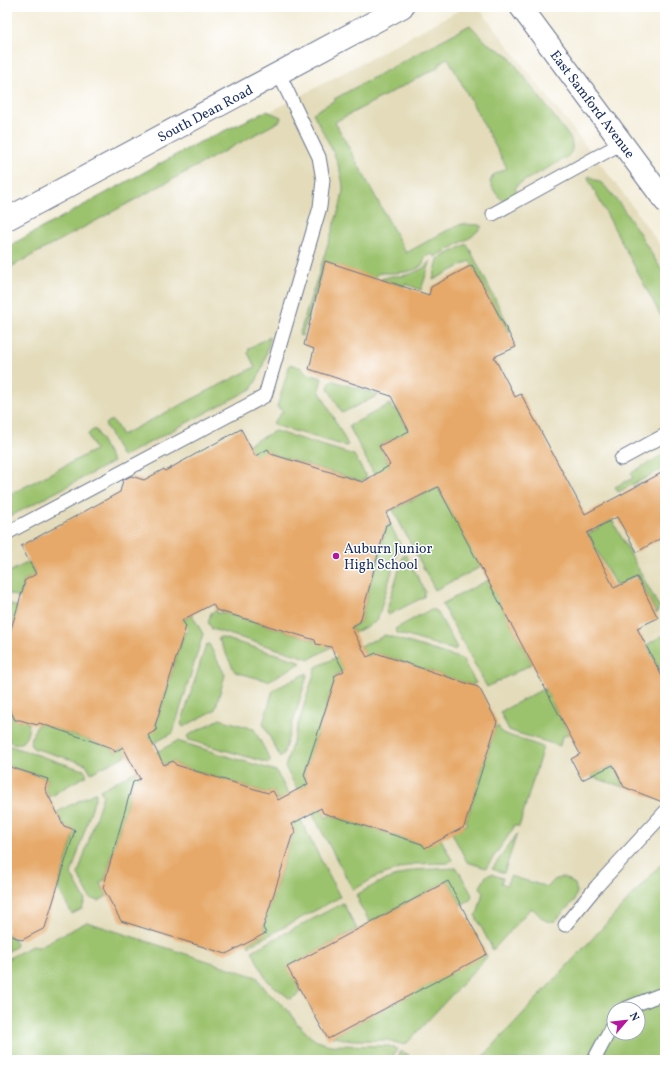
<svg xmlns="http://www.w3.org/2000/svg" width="672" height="1067" viewBox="0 0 672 1067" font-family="Vollkorn,serif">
<rect width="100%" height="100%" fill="#fff"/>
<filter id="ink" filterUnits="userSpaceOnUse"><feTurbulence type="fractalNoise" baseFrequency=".025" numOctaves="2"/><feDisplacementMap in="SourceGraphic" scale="8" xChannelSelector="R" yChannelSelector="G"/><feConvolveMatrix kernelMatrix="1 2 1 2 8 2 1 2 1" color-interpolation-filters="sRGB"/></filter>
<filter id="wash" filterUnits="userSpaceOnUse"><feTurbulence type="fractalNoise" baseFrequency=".012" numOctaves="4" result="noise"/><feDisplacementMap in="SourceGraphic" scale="16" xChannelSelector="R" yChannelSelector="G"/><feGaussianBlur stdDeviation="0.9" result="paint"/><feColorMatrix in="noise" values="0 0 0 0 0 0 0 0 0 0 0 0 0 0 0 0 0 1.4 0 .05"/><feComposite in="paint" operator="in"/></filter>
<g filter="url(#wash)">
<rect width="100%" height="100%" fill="#f4eedc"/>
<path fill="#e3dbba" d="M465,7H478L622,192L665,252V860L480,1060H7V248L306,93Z"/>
<path fill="#9bc26d" stroke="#5b7866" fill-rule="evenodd" d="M470,25L487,43L508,55L571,139C573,148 573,152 566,158L517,185L515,188L517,191L513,196L505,202C497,197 494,191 490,182L493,175L507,168L448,58L443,60L437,68L335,122L406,253L446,231L462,224L479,225L482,227L471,237L435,257L433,254L425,257C424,260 423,264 421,266C412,274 390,273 379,273L374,278L325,261L302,336L299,335L340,206C341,201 342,196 343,191C343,164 324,135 313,113L335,100L334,99C380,74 425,49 470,25Z
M267,111L281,117L280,121L7,269V247L196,144Z
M589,176L603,184L619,203L638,231L659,266L665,273V324L595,192L588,178Z
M467,244L511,330L508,332L470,261L433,280L438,259Z
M431,260L421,290L406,284L405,286L380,279L392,276H402L411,274L424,268Z
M269,337L270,340C265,357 262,375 251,389L122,457L105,424L109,421H112L115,423L122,435L255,367L248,353L249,348Z
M290,364L302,368L305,373L322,378L319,390L348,445L346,446L277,426L273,423L283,411L277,407Z
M331,381H334L379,395L342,413L328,388Z
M390,404L393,410L397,409L425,463L403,434L379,446L396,477L380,486L349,426Z
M93,430H96L113,462L7,518V496L95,450L88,435L89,433Z
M275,431L354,455L367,478L361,481L271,454L268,450L255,457L249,444Z
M664,454L665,468L618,492L615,487L633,478L631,473Z
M438,487L481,567L435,590L393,510Z
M612,520L659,607L657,614L637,575L616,586L588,534Z
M390,524L400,544L377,621L354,633L351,627L360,622L386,526Z
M406,555L425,591L424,597L388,615L386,613L403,556Z
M29,562L36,574L24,581V585L21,598L7,593V573Z
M488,580L532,664L487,687L442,604Z
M7,603L18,607L7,643Z
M431,609L437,611L457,648L454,650L397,633L395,629Z
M216,610L218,614L221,612L315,640L317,644L327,639L331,647L310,659L212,629L208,622L211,613Z
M192,615L203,634L173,733L152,744L148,735L155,726L184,633L188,631L182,621Z
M385,635L462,659L476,683L472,685L376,653L367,657L361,646L374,640H376Z
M665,635V680L647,645L661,636Z
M220,637L299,661L301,663L268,681L235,672L218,638Z
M209,644L225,675L215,710L183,727L181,724L206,645Z
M337,657L344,670L334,676L335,680L304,775L308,784L298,790L285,767L316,667Z
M307,673V676L283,755L280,757L263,724L273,690Z
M545,688L569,734L562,737L560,746L517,733L509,730L500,712Z
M7,704L15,720H20L29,723C28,732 28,738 20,744L11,743L7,735Z
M220,719L254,729L271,761L269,763L189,740L187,736Z
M39,723L112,748L115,752L124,747L127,755L91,773L86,764L33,748L30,743L35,729Z
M498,726L502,733L543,747L519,827L514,825L513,829L486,868L467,862L452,833L468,824L466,821L495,728Z
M177,741L276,771L289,795L278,800L273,791L268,793L176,765L173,761L164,765L157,752Z
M7,745L80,769H83L87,775L57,792V793L50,797L45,789L48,779L7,766Z
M613,765L624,787L591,777L594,774Z
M136,771L140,779L131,784L132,786L105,880L100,883L107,896L99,901L90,898L78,874L103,795L100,790Z
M94,793H96V795L71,874L85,900L82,909L72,914L58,888L75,830L64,826L57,812Z
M321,808L326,818L330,815L422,844L441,839L452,860L448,863L413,864L376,877L353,890L312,813Z
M300,819L340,897L249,946L248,943L265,933L263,928L292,836L296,833L291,823Z
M517,834L504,873L492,869Z
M665,860V1060H480ZM614,1009H638V1033H614Z
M457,868L472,895L470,900L461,905L448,881L370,922L358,902L359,901L356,895L378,883L414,870Z
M491,874L503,878L501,883L507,885L510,876L548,887L554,880L563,877L575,884L577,892L574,901L555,921C541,924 541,914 531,908L493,950L475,915L478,912L483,892L480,887L486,876Z
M343,903L357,929L288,967L300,990L299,994L290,999L269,982L264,975L252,951Z
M87,922L257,977L264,989L289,1011L298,1025L300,1026C311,1038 316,1043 332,1045L389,1046L397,1049L391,1060H7V959L32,946L38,947Z
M7,934L12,937L16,944L15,947L7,952Z
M485,954L487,955V957L405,1045L386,1040H352L332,1037Z
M401,1051L406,1054H408L411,1060H396Z"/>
<g id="blocks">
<path fill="#e6a969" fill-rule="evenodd" d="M325,261L429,295L431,287L472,265L516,347L494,357L515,397L521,394L585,514L665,471V536L637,552L617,517L587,533L614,588L637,577L658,618L637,628L665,682V803L624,787L613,765L582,780L571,759L580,754L438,487L386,513L391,523L386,525L360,622L351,627L367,657L376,653L478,687L481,691L497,722L464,827L425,848L422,844L323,813L321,808L292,824L296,833L292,836L263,928L266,933L226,954L121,921L103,888L133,782L140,779L123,747L115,752L112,748L39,723L37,725L20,720H15L7,704V643L24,585V581L36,574L21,546L120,492L123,480L131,476L144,480L164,469L165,471L241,429L255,456L268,449L271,454L363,482L390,465L379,446L409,431L391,396L309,369L314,349L304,345ZM213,604L216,610L315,640L316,644L331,647L344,671L334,676L335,680L304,775L308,784L278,800L273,791L268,793L176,765L173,761L164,765L148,735L157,730L155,726L186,626L182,620Z
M7,766L48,779L45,789L64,826L75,830L45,928L22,940L7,934Z
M448,881L487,954L328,1039L287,967Z"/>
</g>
</g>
<g filter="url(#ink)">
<use href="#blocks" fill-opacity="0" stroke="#67728a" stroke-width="1"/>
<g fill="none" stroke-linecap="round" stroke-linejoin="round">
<defs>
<path id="service" d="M493,214L622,143
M621,459L665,435
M7,533L265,396L320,207L323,180L319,157L279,74
M565,925L597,886L665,812
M624,1009L665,993
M594,1060L614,1022"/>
<path id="tertiary" d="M521,7L665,201
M7,219L402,7"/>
</defs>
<use href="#service" stroke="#67728a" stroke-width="15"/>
<use href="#tertiary" stroke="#67728a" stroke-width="24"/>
<use href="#service" stroke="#fff" stroke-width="13"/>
<use href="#tertiary" stroke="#fff" stroke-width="22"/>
</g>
</g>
<circle fill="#b5179e" stroke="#fff" stroke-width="1.5" cx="336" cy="556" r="4"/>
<g text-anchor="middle" stroke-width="3" stroke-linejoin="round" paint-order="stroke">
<g font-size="14" fill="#1b2f5e" stroke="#fff">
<text transform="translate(593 104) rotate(53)" y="5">East Samford Avenue</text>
<text transform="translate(205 113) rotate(-28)" y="5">South Dean Road</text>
</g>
<g font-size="14" fill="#1b2f5e" stroke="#fff" text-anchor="start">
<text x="344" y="553">Auburn Junior<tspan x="344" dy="16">High School</tspan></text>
</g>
</g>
<rect width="672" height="1067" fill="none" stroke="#fff" stroke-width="24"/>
<g transform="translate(626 1021) rotate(62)"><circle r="19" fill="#ffffff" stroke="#a4acbf"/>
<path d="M0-3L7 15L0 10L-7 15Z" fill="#b5179e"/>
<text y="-6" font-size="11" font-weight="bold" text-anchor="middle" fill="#1b2f5e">N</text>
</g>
</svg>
